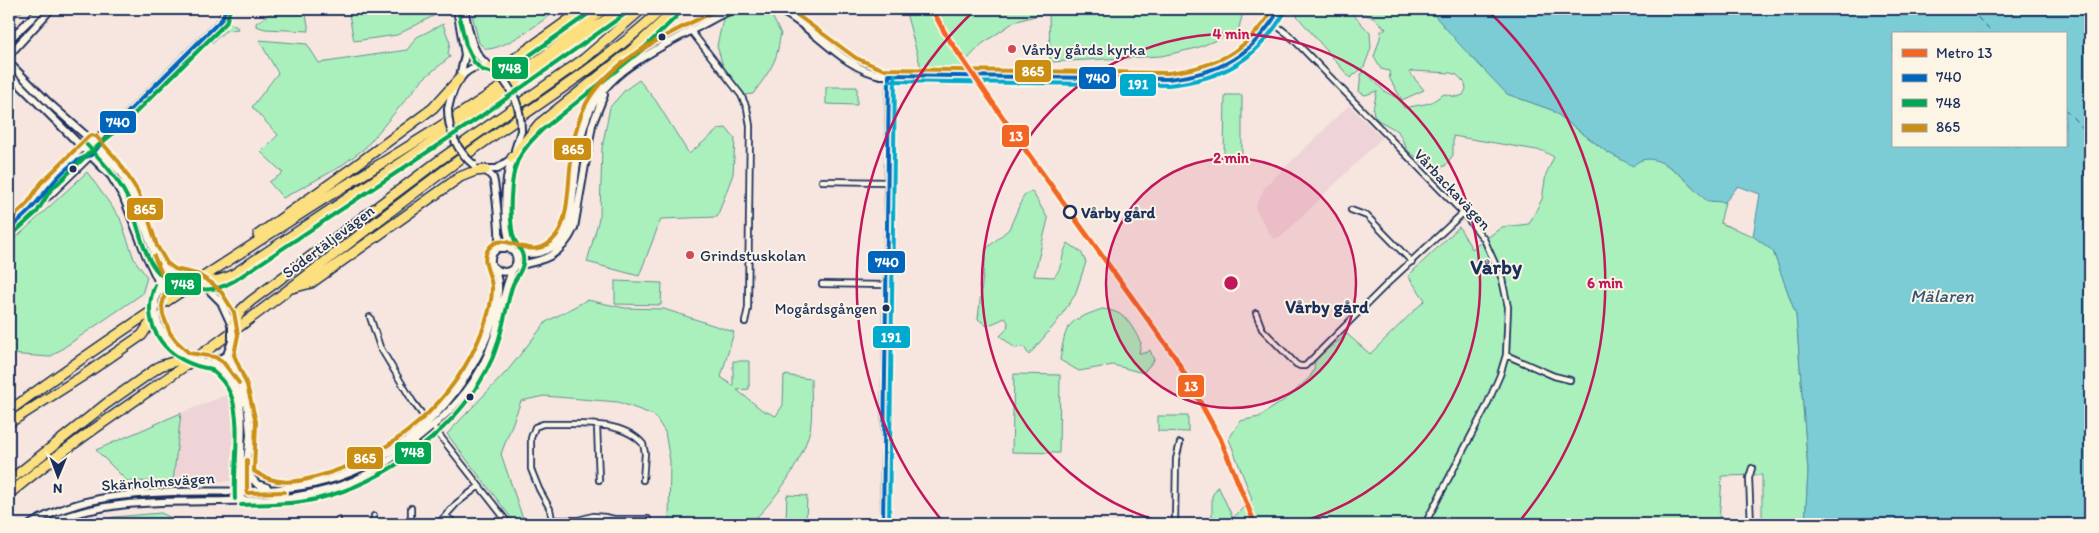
<svg xmlns="http://www.w3.org/2000/svg" width="2099" height="533" viewBox="0 0 2099 533" font-family="Itim,sans-serif">
<rect width="100%" height="100%" fill="#f6e6df"/>
<filter id="ink" filterUnits="userSpaceOnUse"><feTurbulence type="fractalNoise" baseFrequency=".02" numOctaves="2"/><feDisplacementMap in="SourceGraphic" scale="10" xChannelSelector="R" yChannelSelector="G"/><feConvolveMatrix kernelMatrix="1 2 1 2 8 2 1 2 1" color-interpolation-filters="sRGB"/></filter>
<g filter="url(#ink)">
<path fill="#efd4d7" d="M1349,105L1382,138L1281,237L1273,239L1255,208L1265,187Z
M229,394L237,409L236,481L173,482L181,413Z"/>
<path fill="#aaf0bc" stroke="#62908d" d="M9,9H25L9,22Z
M277,9H305L309,31L265,29L256,26V23Z
M348,9H436L437,14L397,35L354,41Z
M474,9H559C543,20 505,50 486,49L479,43L471,10Z
M905,9H1041L1042,14L1014,22L982,44L956,71L921,68Z
M1049,9H1244L1238,31L1197,48L1161,56L1050,62Z
M1298,9H1348L1370,33L1371,48L1364,67L1350,78L1297,16Z
M1355,9H1429L1507,94L1552,110L1607,152L1633,165C1657,143 1690,186 1707,201L1725,202L1720,223L1753,236L1773,251L1796,315L1808,471L1805,524H1762V475L1722,476L1719,524H1207L1212,520V496L1218,486L1233,518L1252,499L1229,439L1240,421L1259,417L1290,396L1310,377L1314,370L1315,359L1347,334L1370,354L1425,300L1408,276L1459,227L1472,249L1502,227L1529,224L1542,199L1546,174L1554,157L1543,151L1453,136V155L1445,166L1432,169L1408,151L1398,131L1378,120L1374,115L1373,109L1377,91L1365,95L1359,92L1361,74L1365,71L1384,91L1399,99L1404,108L1430,103L1444,94L1457,97L1463,95L1466,89L1465,83L1457,75L1451,73L1413,71L1409,72L1424,90L1402,100L1390,79L1389,71L1381,69L1374,57L1380,38L1381,31L1386,29L1375,19Z
M763,11L772,16L781,34C779,40 779,44 778,49C775,66 762,81 753,94L744,95L724,69L717,46L723,19L740,12Z
M229,23L237,27L238,29L225,31L212,43L209,39L225,24Z
M443,24L450,43L448,54L450,57L423,79L365,148L338,168L283,198L269,182L283,173L261,152L278,135L252,107L278,73L259,40L307,44L319,63L407,50L417,37Z
M639,80L656,101L689,154L719,129L726,128L735,139L733,174L717,217L661,219L639,276L587,262L600,215L602,148L610,107L625,90Z
M826,87H857V105L826,104Z
M1225,95H1242V157H1224Z
M87,172L120,218L134,259L147,277L142,294L50,357L9,354V244Z
M1032,191L1048,219L1034,276L1054,277C1063,268 1061,254 1068,243L1081,252L1086,262L1075,295L1056,323L1029,355L1024,347L1015,348L1000,336L1007,329L1008,322L1005,318L987,326L978,319L986,249L1009,229L1024,195Z
M615,281L662,283L661,305L615,304Z
M587,300L625,308L664,309L734,332L721,377L733,386V361H749V389L737,390L762,410L776,416L783,405L784,375L811,379C811,395 813,414 810,430C801,465 776,499 750,524H669L670,461L665,432L654,415L618,402L544,396L521,401L501,454L522,516L533,524H516L447,434L508,370L546,322Z
M1102,309C1126,311 1131,325 1141,343L1139,353H1146L1150,350L1154,360L1143,373L1113,365L1079,371L1060,360C1066,323 1066,322 1102,309Z
M1014,374L1060,375L1059,453L1012,452Z
M181,413L173,482L127,481L96,450Z
M1158,416H1188V432L1158,431Z
M787,495L807,496L806,520H786Z
M161,513L184,524H93L114,517Z"/>
<path fill="#7bccd6" stroke="#558da6" fill-rule="evenodd" d="M1429,9H2090V524H1805L1808,471L1796,315L1773,251L1753,236L1760,194L1738,186L1725,202L1707,201C1692,187 1655,142 1633,166L1607,152L1552,110L1507,94L1461,46ZM1893,34H2065V146H1893Z"/>
<g fill="none" stroke-linecap="round" stroke-linejoin="round">
<path stroke="#33567c" stroke-width="1" stroke-dasharray="6 5" stroke-linecap="butt" d="M1970,9L1993,34
M2065,109L2090,136"/>
<defs>
<path id="street" d="M1273,23L1289,35L1463,213L1484,239L1502,279L1508,307L1506,355L1500,375L1486,407L1428,518L1429,524
M691,31L741,95L747,108L750,126L748,308L745,322
M56,180L81,157L92,155
M822,181L888,182
M33,206C47,179 87,142 113,126
M32,208L50,196L92,155L116,124L222,19L224,9
M1351,210L1367,216L1412,262
M9,229L33,206
M822,284L887,285
M1256,313L1262,329L1296,364L1300,366H1305L1390,281L1463,213
M370,317L380,347L413,402L428,422
M1506,355L1554,376L1570,380
M597,425L599,480
M433,427L509,524
M446,516L456,524
M552,520H578L593,516L605,517L614,519H648
M338,524V520
M374,524V516
M411,524V508
M438,524L457,503L479,486
M547,524L552,520L550,509L539,489L531,469V438L535,427L543,424C573,425 621,418 643,444L645,453L643,480
M883,524L889,75
M1175,524L1176,459L1180,443
M1751,524L1749,478L1752,468"/>
<path id="secondary" d="M457,9L465,55L460,76
M464,9C469,29 470,53 489,66
M777,9C814,26 840,67 881,75L1168,79C1221,75 1255,55 1280,9
M9,40L41,9
M9,55L51,9
M9,63L49,103L92,141L122,174L135,199L156,259L167,271L177,278
M9,74L111,176L123,196L146,255L161,287L177,278
M448,109C453,83 469,53 499,74
M515,150L521,131
M512,158C503,183 503,225 512,250
M484,169H497L511,159
M494,252L498,248H508L515,253C521,267 507,278 495,268
M515,253C540,257 559,250 569,225C575,191 575,155 585,123C600,75 651,52 692,30C706,23 719,15 733,9
M515,266C544,261 561,256 574,228L592,125L604,95
M202,283L221,302L232,326
M213,363L227,355L241,387L248,411L250,435L247,460L249,494
M213,363C246,386 242,418 241,453C240,469 240,484 241,499
M249,475L257,484L267,487
M31,524C75,498 123,494 173,492C215,491 261,493 302,486C371,475 431,432 468,373C483,349 500,313 498,284C498,276 494,270 491,263C489,255 498,246 499,238C500,233 495,182 493,178C491,175 487,172 485,170
M47,524C141,482 250,519 345,484C370,475 391,460 412,443C435,425 456,407 473,382C485,364 494,341 499,320C503,303 505,285 513,269"/>
<path id="highway" d="M490,67L501,66L510,62L584,9
M512,158L539,124L632,50L676,9
M258,235L351,169L433,108L459,79
M202,283L219,280L231,276L470,117L621,9
M292,288L311,283L460,177L475,171L485,170
M232,326L242,309L251,301L441,159L584,59L642,9
M9,411C115,333 227,261 338,190C428,134 523,79 603,9
M9,423L81,377L142,335L156,314
M9,481L106,404L160,366L186,358
M9,494C75,439 148,393 217,343C297,285 373,223 452,165C524,112 596,71 662,9"/>
</defs>
<use href="#street" stroke="#1b2f5e" stroke-width="8"/>
<use href="#secondary" stroke="#1b2f5e" stroke-width="10"/>
<use href="#highway" stroke="#1b2f5e" stroke-width="12"/>
<use href="#street" stroke="#fcf5e5" stroke-width="4.5"/>
<use href="#secondary" stroke="#fcf5e5" stroke-width="6"/>
<use href="#highway" stroke="#fce080" stroke-width="9"/>
<defs>
<path id="secondary-bridge" d="M499,74C514,92 521,107 521,131
M448,109C448,131 457,151 474,165
M177,278H191L202,283
M161,287C140,317 178,366 213,363
M227,355L232,341V326"/>
</defs>
<use href="#secondary-bridge" stroke="#1b2f5e" stroke-width="10" stroke-linecap="butt"/>
<use href="#secondary-bridge" stroke="#fcf5e5" stroke-width="6"/>
<defs>
<path id="bus-1" d="M889,75L1168,79C1222,73 1251,56 1280,9
M9,229C17,222 25,216 32,208C49,189 65,161 92,155L116,124L222,19L225,11
M883,524L889,75"/>
<path id="bus-2" d="M458,10L466,45L474,62L482,70L493,73L513,67L588,14
M87,145C102,161 117,177 127,197C141,224 141,273 176,283C180,285 183,283 187,284C192,285 196,288 201,289C213,291 225,286 234,281L480,117L625,14
M13,234L37,212L50,191L89,153L120,128L226,23L230,10
M155,285C137,327 170,365 212,369
M209,368C218,375 226,383 231,395C242,424 233,467 235,499
M241,505C266,504 292,505 317,499C387,482 462,427 492,359C502,336 505,311 512,287C515,278 522,272 523,263C525,251 515,245 513,235C509,216 510,177 518,160C524,148 533,139 542,130L642,50L680,13"/>
<path id="bus-3" d="M789,9L856,58L882,69L1168,73C1217,67 1246,52 1273,9
M9,221L27,204L41,183L88,137L91,135L96,136L119,162L137,190L146,211L157,246L167,263L175,269L197,274L213,284L222,293L234,312L238,335L234,355L247,385L256,422L254,471C275,486 296,483 319,476C394,455 455,402 483,329C488,316 492,302 492,288C492,274 479,261 489,248C506,226 531,269 557,235C569,217 568,182 571,161C573,141 577,120 587,102C614,56 673,32 719,9
M154,256L167,285L162,306L163,315L170,333L176,341L189,353L215,357L223,362L239,383
M247,460V493L284,492"/>
<path id="bus-4" d="M889,81L1168,85C1224,79 1256,60 1285,12
M889,524L895,75"/>
</defs>
<use href="#bus-1" stroke="#fcf5e5" stroke-width="8"/>
<use href="#bus-2" stroke="#fcf5e5" stroke-width="8"/>
<use href="#bus-3" stroke="#fcf5e5" stroke-width="8"/>
<use href="#bus-4" stroke="#fcf5e5" stroke-width="8"/>
<use href="#bus-1" stroke="#0065bd" stroke-width="4"/>
<use href="#bus-2" stroke="#00a651" stroke-width="4"/>
<use href="#bus-3" stroke="#cb8e13" stroke-width="4"/>
<use href="#bus-4" stroke="#00a9ce" stroke-width="4"/>
<defs>
<path id="metro-1" d="M932,9L946,35L1014,134L1175,357L1220,438L1255,524"/>
</defs>
<use href="#metro-1" stroke="#fcf5e5" stroke-width="9"/>
<use href="#metro-1" stroke="#f26522" stroke-width="5"/>
</g>
</g>
<circle cx="1231" cy="283" r="125" fill="#c2185b" fill-opacity=".12"/>
<g fill="none" stroke="#c2185b" stroke-width="2.5">
<circle cx="1231" cy="283" r="125"/>
<path d="M1169 524A249 249 0 1 1 1293 524"/>
<path d="M944 523A374 374 0 0 1 976 9M1486 9A374 374 0 0 1 1518 523"/>
</g>
<g fill="#1b2f5e" stroke="#fcf5e5" stroke-width="2">
<circle cx="662" cy="37" r="4.5"/>
<circle cx="73" cy="169" r="4.5"/>
<circle cx="886" cy="308" r="4.5"/>
<circle cx="470" cy="397" r="4.5"/>
</g>
<g fill="#d1495b" stroke="#fcf5e5" stroke-width="2">
<circle cx="1012" cy="49" r="5"/>
<circle cx="690" cy="255" r="5"/>
</g>
<circle fill="#fcf5e5" stroke="#1b2f5e" stroke-width="2.5" cx="1070" cy="212" r="6"/>
<g text-anchor="middle" stroke-width="4" stroke-linejoin="round" paint-order="stroke">
<g font-size="15" fill="#1b2f5e" stroke="#fcf5e5" text-anchor="end">
<text x="877" y="314">Mogårdsgången</text>
</g>
<g font-size="16" fill="#1b2f5e" stroke="#fcf5e5" text-anchor="start">
<text x="1022" y="55">Vårby gårds kyrka</text>
<text x="700" y="261">Grindstuskolan</text>
</g>
<g font-size="16" fill="#1b2f5e" stroke="#fcf5e5">
<text transform="translate(1453 189) rotate(47)" y="6">Vårbackavägen</text>
<text transform="translate(328 241) rotate(-37)" y="6">Södertäljevägen</text>
<text transform="translate(158 481) rotate(-4)" y="6">Skärholmsvägen</text>
</g>
<g font-size="16" font-weight="bold" fill="#1b2f5e" stroke="#fcf5e5" text-anchor="start">
<text x="1081" y="218">Vårby gård</text>
</g>
<g font-size="18" font-style="italic" fill="#33567c" stroke="#fcf5e5">
<text x="1942" y="302">Mälaren</text>
</g>
<g font-size="18" font-weight="bold" fill="#1b2f5e" stroke="#fcf5e5">
<text x="1327" y="313">Vårby gård</text>
</g>
<g font-size="21" font-weight="bold" fill="#1b2f5e" stroke="#fcf5e5">
<text x="1496" y="274">Vårby</text>
</g>
</g>
<circle cx="1231" cy="283" r="8" fill="#c2185b" stroke="#fcf5e5" stroke-width="2.5"/>
<g font-size="15" text-anchor="middle" font-weight="bold" fill="#c2185b" stroke="#fcf5e5" stroke-width="4" stroke-linejoin="round" paint-order="stroke">
<text x="1231" y="39">4 min</text>
<text x="1231" y="163">2 min</text>
<text x="1605" y="288">6 min</text>
</g>
<g stroke="#fcf5e5" stroke-width="2">
<rect x="491" y="56" width="38" height="24" rx="5" fill="#00a651"/>
<rect x="1014" y="59" width="38" height="24" rx="5" fill="#cb8e13"/>
<rect x="1078" y="66" width="39" height="24" rx="5" fill="#0065bd"/>
<rect x="1119" y="73" width="38" height="24" rx="5" fill="#00a9ce"/>
<rect x="99" y="110" width="38" height="24" rx="5" fill="#0065bd"/>
<rect x="1001" y="124" width="29" height="24" rx="5" fill="#f26522"/>
<rect x="553" y="137" width="39" height="24" rx="5" fill="#cb8e13"/>
<rect x="126" y="197" width="38" height="24" rx="5" fill="#cb8e13"/>
<rect x="867" y="250" width="39" height="24" rx="5" fill="#0065bd"/>
<rect x="164" y="272" width="38" height="24" rx="5" fill="#00a651"/>
<rect x="872" y="325" width="39" height="24" rx="5" fill="#00a9ce"/>
<rect x="1177" y="374" width="28" height="24" rx="5" fill="#f26522"/>
<rect x="394" y="441" width="38" height="24" rx="5" fill="#00a651"/>
<rect x="346" y="446" width="38" height="24" rx="5" fill="#cb8e13"/>
</g>
<g font-size="14" text-anchor="middle" font-weight="bold" fill="#fff">
<text x="510" y="73">748</text>
<text x="1033" y="76">865</text>
<text x="1098" y="83">740</text>
<text x="1138" y="89">191</text>
<text x="118" y="127">740</text>
<text x="1016" y="141">13</text>
<text x="573" y="154">865</text>
<text x="145" y="214">865</text>
<text x="887" y="267">740</text>
<text x="183" y="289">748</text>
<text x="891" y="342">191</text>
<text x="1191" y="391">13</text>
<text x="413" y="457">748</text>
<text x="365" y="463">865</text>
</g>
<rect width="2099" height="533" fill="none" stroke="#fcf5e5" stroke-width="30"/>
<rect x="15" y="15" width="2069" height="503" fill="none" stroke="#1b2f5e" stroke-width="2" filter="url(#ink)"/>
<rect x="1892" y="32" width="175" height="115" fill="#fcf5e5" stroke="#a2a6af"/>
<rect x="1902" y="49" width="25" height="8" fill="#f26522" stroke="#a2a6af"/>
<text x="1936" y="58" font-size="15" fill="#1b2f5e">Metro 13</text>
<rect x="1902" y="74" width="25" height="8" fill="#0065bd" stroke="#a2a6af"/>
<text x="1936" y="82" font-size="15" fill="#1b2f5e">740</text>
<rect x="1902" y="99" width="25" height="8" fill="#00a651" stroke="#a2a6af"/>
<text x="1936" y="108" font-size="15" fill="#1b2f5e">748</text>
<rect x="1902" y="124" width="25" height="8" fill="#cb8e13" stroke="#a2a6af"/>
<text x="1936" y="132" font-size="15" fill="#1b2f5e">865</text>
<g transform="translate(58 476) rotate(181)" stroke="#fcf5e5" stroke-width="4" paint-order="stroke">
<path d="M0-4L9 19L0 12L-9 19Z" fill="#1b2f5e"/>
<text y="-8" font-size="14" font-weight="bold" text-anchor="middle" fill="#1b2f5e">N</text>
</g>
</svg>
